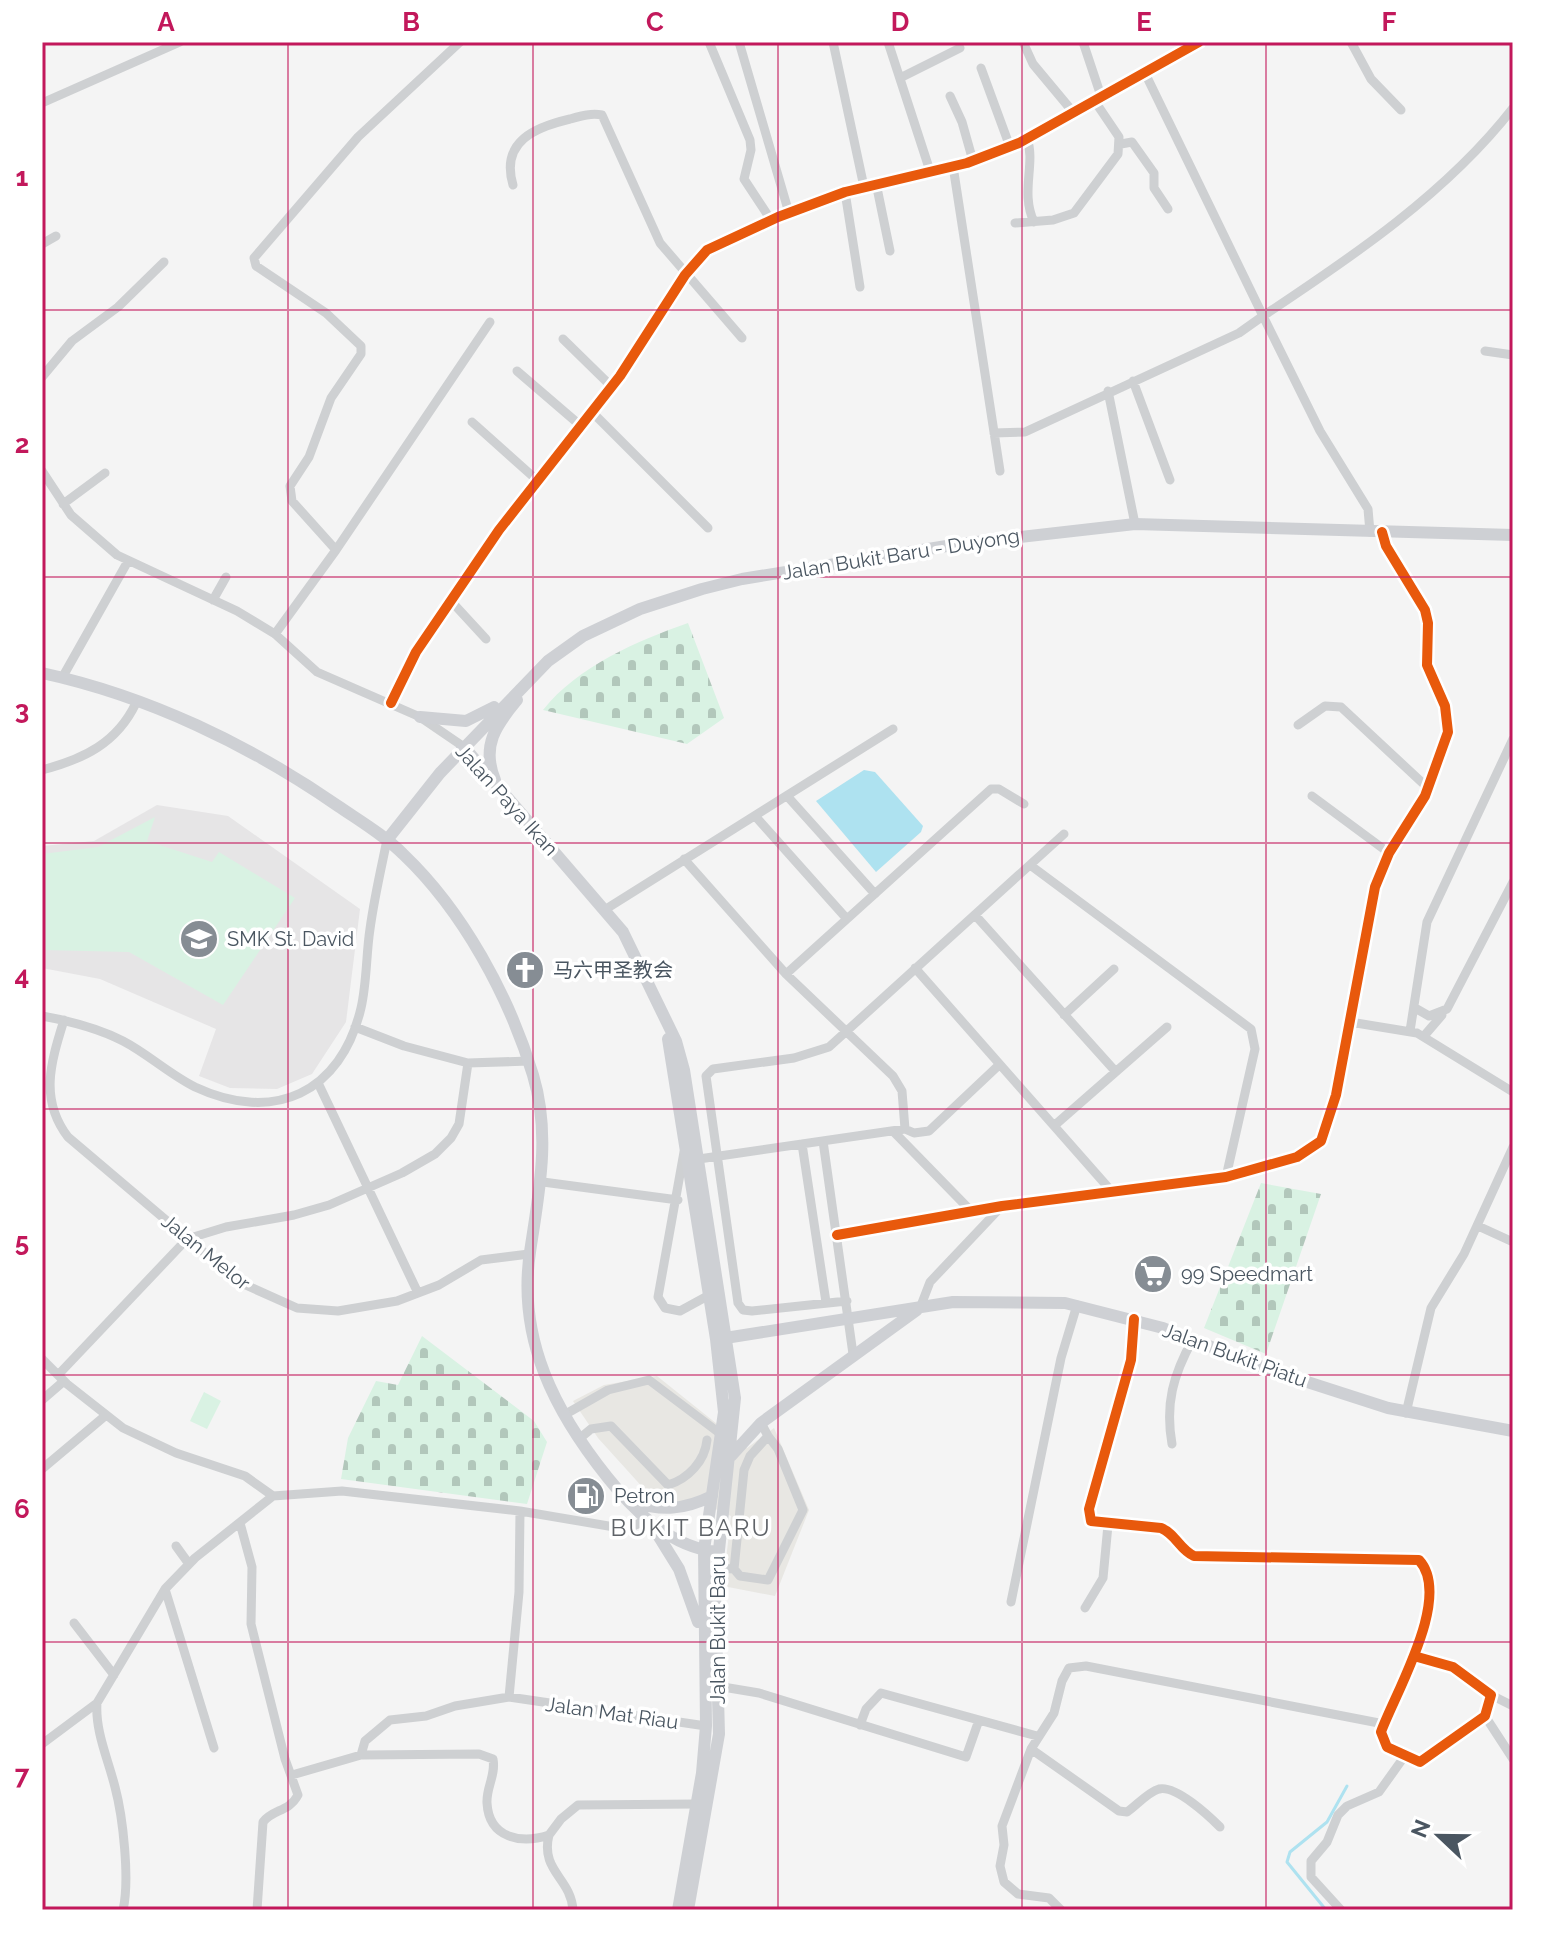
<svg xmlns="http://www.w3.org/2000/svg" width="1555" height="1952" viewBox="0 0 1555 1952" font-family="Raleway,'Noto Sans SC',sans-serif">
<defs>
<pattern id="cemetery-stones" width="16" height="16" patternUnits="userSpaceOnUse" patternTransform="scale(2)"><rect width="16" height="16" fill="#d9f2e3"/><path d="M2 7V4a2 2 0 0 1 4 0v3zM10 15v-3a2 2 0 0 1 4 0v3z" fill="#b2c7bb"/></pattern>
</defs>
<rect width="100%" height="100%" fill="#f4f4f4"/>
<path fill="#e8e7e3" d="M657,1376L747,1448L774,1428L809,1510L775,1596L723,1586L731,1516L700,1502L664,1511L598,1438L573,1401L604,1385Z"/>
<path fill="#e6e5e6" d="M157,805L228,816L360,909L346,1022L312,1074L277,1089L230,1088L199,1076L216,1029L100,979L42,968V846L94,841Z"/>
<path fill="url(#cemetery-stones)" d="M688,623L724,718L687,744L543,710C578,666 637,641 688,623Z
M1261,1183L1321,1194L1266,1354L1204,1328Z
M422,1336L534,1421L547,1442L527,1504L341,1479L348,1438L376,1381L398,1385Z"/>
<path fill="#d9f2e3" d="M155,817L147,841L212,862L219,852L295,898L223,1005L129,952L42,950V854L98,847Z
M204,1392L221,1401L207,1429L190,1421Z"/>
<path fill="#aee2f0" d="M864,770L875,772L923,826L921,832L876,872L816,801Z"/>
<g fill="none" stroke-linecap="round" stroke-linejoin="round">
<path stroke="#aee2f0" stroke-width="3" d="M1326,1910L1287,1862L1290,1852L1327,1822L1347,1786"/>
<path stroke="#ced0d2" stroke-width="9" d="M709,42L750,140L751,150L744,179L771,220
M739,42L789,213
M833,42L864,187
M888,42L930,171
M1023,42L1033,64L1073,112
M1083,42L1101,96
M1351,42L1371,79L1401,110
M981,68L1010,147
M902,77L960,48
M950,96L962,122L973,161
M42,103L180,42
M1027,138C1036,164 1020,192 1034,222
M1121,144L1132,142L1154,173V188L1168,209
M953,166L1000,471
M876,183L890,251
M513,185C500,141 536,127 570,119C581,116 591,113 602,115L660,243L742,338
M845,192L860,287
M1015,223L1053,220L1074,213L1118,154L1119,137L1094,100
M42,244L56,236
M563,339L612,387
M1485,351L1513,355
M517,371L581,426
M42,377L72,341L118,307L164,262
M1133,381L1170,480
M1108,391L1135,524
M592,412L708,528
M472,422L538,481
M994,433L1025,432L1239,333L1263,316L1144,71
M42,471L71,515L117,555L237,611L275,634L317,672L420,717L464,747
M63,504L105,473
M1370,532L1368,509L1320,431L1263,316C1352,257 1447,193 1513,108
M336,550L292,501L290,486L309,457L331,398L361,354V346L326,313L256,266L254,258L358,137L460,42
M213,600L226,577
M451,601L486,639
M275,634L336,550L490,322
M62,678L128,561
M391,703L416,652L499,530L620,376L685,275L707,250L778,217L845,192L967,163L1019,143L1199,42
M1298,725L1325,706L1341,707L1429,789
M42,770C84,759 117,743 136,703
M1312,796L1389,853
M788,797L875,894
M756,817L847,919
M684,859L786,974L893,1076L902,1091L905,1129
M1030,865L1251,1029L1255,1049L1226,1177
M606,909L893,729
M975,915L1116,1072
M915,968L1114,1194
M786,974L991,789H999L1024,804
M1415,1008L1429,1016L1447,1009L1513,882
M1064,1015L1114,969
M42,1016C70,1021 98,1028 123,1041C148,1054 169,1074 195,1087C274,1124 341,1093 361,1008C367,982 366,955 370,929C374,899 381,869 387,840
M64,1020C51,1062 39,1099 68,1137L239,1282L297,1308L338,1311L397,1301L439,1285L481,1260L529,1254
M1350,1022L1417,1033L1513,1092
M1410,1031L1427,922L1513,739
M1424,1036L1442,1015
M468,1063L529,1061
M319,1085L418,1293
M1055,1125L1167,1027
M893,1131L972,1212
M823,1141L853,1354
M802,1144L826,1302
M684,1152L658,1297L665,1308L680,1311L713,1293
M692,1160L905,1129L914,1133L929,1131L999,1065
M543,1182L678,1200
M1478,1226L1513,1242
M837,1235L1002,1206L1226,1177L1297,1157L1321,1141L1336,1095L1375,887L1389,853L1425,796L1448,732L1445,706L1427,665L1428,623L1425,610L1386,546L1382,532
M847,1301L752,1311L743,1310L738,1303L706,1076L713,1069L794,1058L829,1047L1064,834
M920,1308L930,1282L1001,1207
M1134,1319L1131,1360L1089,1509L1091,1521L1161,1528C1176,1534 1179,1549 1194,1556L1419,1560C1453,1597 1395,1693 1381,1732L1387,1747L1420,1762L1485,1716L1491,1695L1453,1667L1414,1656
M42,1359L67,1384L123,1428L176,1453L245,1476L273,1496L342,1491L520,1511L626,1529L647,1520
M58,1375L187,1239L226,1227L294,1215L329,1205L402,1173L435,1154L451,1138L459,1124L468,1063L404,1046L355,1027
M42,1400L64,1381
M1406,1413L1431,1308L1464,1254L1513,1147
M564,1415L608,1390L649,1380L722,1435
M579,1439L591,1429L611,1426L668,1485C688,1479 705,1461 707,1440
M1172,1444C1165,1404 1173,1375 1193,1339
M42,1469L105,1416
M240,1523L252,1567L251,1624L285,1759L298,1795C289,1812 273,1809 263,1822L257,1910
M176,1546L189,1564
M716,1568L734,1569L744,1470L750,1456L768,1436L761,1423
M734,1569L740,1576L768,1580L803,1510L778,1449L768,1436
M165,1589L214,1748
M1011,1602L1061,1358L1077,1305
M1085,1608L1103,1578L1108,1525
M74,1623L114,1675
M711,1685L759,1693L966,1757L979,1720
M1491,1695L1513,1706
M509,1697L706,1726
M1485,1716L1513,1759
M860,1725L866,1709L881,1693L1037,1736
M42,1744L97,1703
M1031,1749L1119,1811L1127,1812C1136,1806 1148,1792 1159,1789C1176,1785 1209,1816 1220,1827
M361,1755L365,1741L390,1720L426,1716L455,1706L509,1697L519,1592L520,1511
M292,1775L361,1755L479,1754L493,1759C496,1775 486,1788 487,1803C489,1839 522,1844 549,1835L561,1819L578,1805L696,1804
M549,1835C540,1871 571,1878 573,1910
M123,1910C130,1880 123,1817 115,1787C108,1759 95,1731 97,1703L165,1589L195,1558L273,1496
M1061,1910L1049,1898L1018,1894L1004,1882L1000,1866L1004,1845L1002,1826L1031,1749L1054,1713L1062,1681L1069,1668L1086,1666L1384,1724
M1341,1910L1311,1877V1861L1327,1842L1338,1815L1347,1806L1379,1792L1404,1757"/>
<path stroke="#ced0d4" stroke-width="12" d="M42,673C148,696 250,745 338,806C360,821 384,835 403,854C463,911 509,996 533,1075C551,1135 539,1192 530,1252C517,1339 555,1412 608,1478C636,1513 671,1547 717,1552
M420,717L466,721L494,707
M464,747L623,932L676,1041L684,1070L735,1398L715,1588L719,1734L688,1910
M495,780C481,746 496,725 517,700
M387,840L440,773L548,661L583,636L640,609L702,589L742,579L959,544L1135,524L1513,535
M668,1039L716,1339L724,1412L704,1550L706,1726L702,1773L678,1910
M719,1339L953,1302L1065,1303L1163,1328L1270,1370L1388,1408L1513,1431
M731,1456L761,1423L917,1310
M632,1502C662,1511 684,1510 712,1496
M653,1527L679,1569L698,1622"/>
<defs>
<path id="cycleway" d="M391,703L416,652L499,530L620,376L685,275L707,250L778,217L845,192L967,163L1019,143L1199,42
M837,1235L1002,1206L1226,1177L1297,1157L1321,1141L1336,1095L1375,887L1389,853L1425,796L1448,732L1445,706L1427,665L1428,623L1425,610L1386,546L1382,532
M1134,1319L1131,1360L1089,1509L1091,1521L1161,1528C1176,1534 1179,1549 1194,1556L1419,1560C1453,1597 1395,1693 1381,1732L1387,1747L1420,1762L1485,1716L1491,1695L1453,1667L1414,1656"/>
</defs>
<use href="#cycleway" stroke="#fff" stroke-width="15"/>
<use href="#cycleway" stroke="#e8590c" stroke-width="10"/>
</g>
<path fill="none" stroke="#c2185b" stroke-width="2" stroke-opacity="0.55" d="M288,42V1910M533,42V1910M778,42V1910M1022,42V1910M1266,42V1910M42,310H1513M42,577H1513M42,843H1513M42,1109H1513M42,1375H1513M42,1642H1513"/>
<defs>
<symbol id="school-disc" viewBox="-11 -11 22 22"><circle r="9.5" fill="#868d94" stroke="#fff"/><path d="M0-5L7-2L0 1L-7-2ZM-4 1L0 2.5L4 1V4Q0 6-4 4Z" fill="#fff"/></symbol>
<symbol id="church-disc" viewBox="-11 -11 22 22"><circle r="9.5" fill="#868d94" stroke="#fff"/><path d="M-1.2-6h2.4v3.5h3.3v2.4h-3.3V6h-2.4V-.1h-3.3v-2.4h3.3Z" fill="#fff"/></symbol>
<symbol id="supermarket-disc" viewBox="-11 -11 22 22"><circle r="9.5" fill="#868d94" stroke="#fff"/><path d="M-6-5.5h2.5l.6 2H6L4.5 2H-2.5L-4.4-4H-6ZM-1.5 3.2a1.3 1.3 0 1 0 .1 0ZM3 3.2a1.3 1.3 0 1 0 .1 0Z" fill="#fff"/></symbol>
<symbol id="fuel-disc" viewBox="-11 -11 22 22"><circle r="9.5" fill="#868d94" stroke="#fff"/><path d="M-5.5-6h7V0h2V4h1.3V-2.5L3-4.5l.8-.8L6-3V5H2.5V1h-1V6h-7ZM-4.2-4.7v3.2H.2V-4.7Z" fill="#fff"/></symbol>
</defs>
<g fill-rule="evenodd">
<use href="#school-disc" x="177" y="917" width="44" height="44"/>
<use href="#church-disc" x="503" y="948" width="44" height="44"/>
<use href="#supermarket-disc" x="1131" y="1252" width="44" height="44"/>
<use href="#fuel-disc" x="564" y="1474" width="44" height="44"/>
</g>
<g text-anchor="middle" stroke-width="7" stroke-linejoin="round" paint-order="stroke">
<g font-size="20" fill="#4a5661" stroke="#fff">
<text transform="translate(901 554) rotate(-9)" y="7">Jalan Bukit Baru - Duyong</text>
<text transform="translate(507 800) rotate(48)" y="7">Jalan Paya Ikan</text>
<text transform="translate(206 1252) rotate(39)" y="7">Jalan Melor</text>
<text transform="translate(1235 1355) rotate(20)" y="7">Jalan Bukit Piatu</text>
<text transform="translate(718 1630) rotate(-90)" y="7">Jalan Bukit Baru</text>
<text transform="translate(612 1713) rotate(8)" y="7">Jalan Mat Riau</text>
</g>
<g font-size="20" fill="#4a5661" stroke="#fff" text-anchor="start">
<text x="227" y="946">SMK St. David</text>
<text x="553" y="977">马六甲圣教会</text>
<text x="1181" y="1281">99 Speedmart</text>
<text x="614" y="1503">Petron</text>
</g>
<g font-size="24" letter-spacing="2" fill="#5f6368" stroke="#fff">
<text x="691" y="1536">BUKIT BARU</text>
</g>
</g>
<rect width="1555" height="1952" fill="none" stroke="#ffffff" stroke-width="88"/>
<g transform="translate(1439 1836) rotate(292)" stroke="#ffffff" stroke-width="6" paint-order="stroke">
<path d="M0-6L14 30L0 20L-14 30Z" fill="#4a5661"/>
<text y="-12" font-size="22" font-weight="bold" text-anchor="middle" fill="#4a5661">N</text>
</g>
<rect x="44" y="44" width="1467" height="1864" fill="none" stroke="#c2185b" stroke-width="3"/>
<g font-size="26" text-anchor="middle" font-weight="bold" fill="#c2185b">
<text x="166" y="31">A</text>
<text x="411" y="31">B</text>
<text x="655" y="31">C</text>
<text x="900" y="31">D</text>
<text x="1144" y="31">E</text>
<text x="1389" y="31">F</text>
<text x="22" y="186">1</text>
<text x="22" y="453">2</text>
<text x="22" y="719">3</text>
<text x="22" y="985">4</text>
<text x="22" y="1251">5</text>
<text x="22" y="1518">6</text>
<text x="22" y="1784">7</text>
</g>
</svg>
